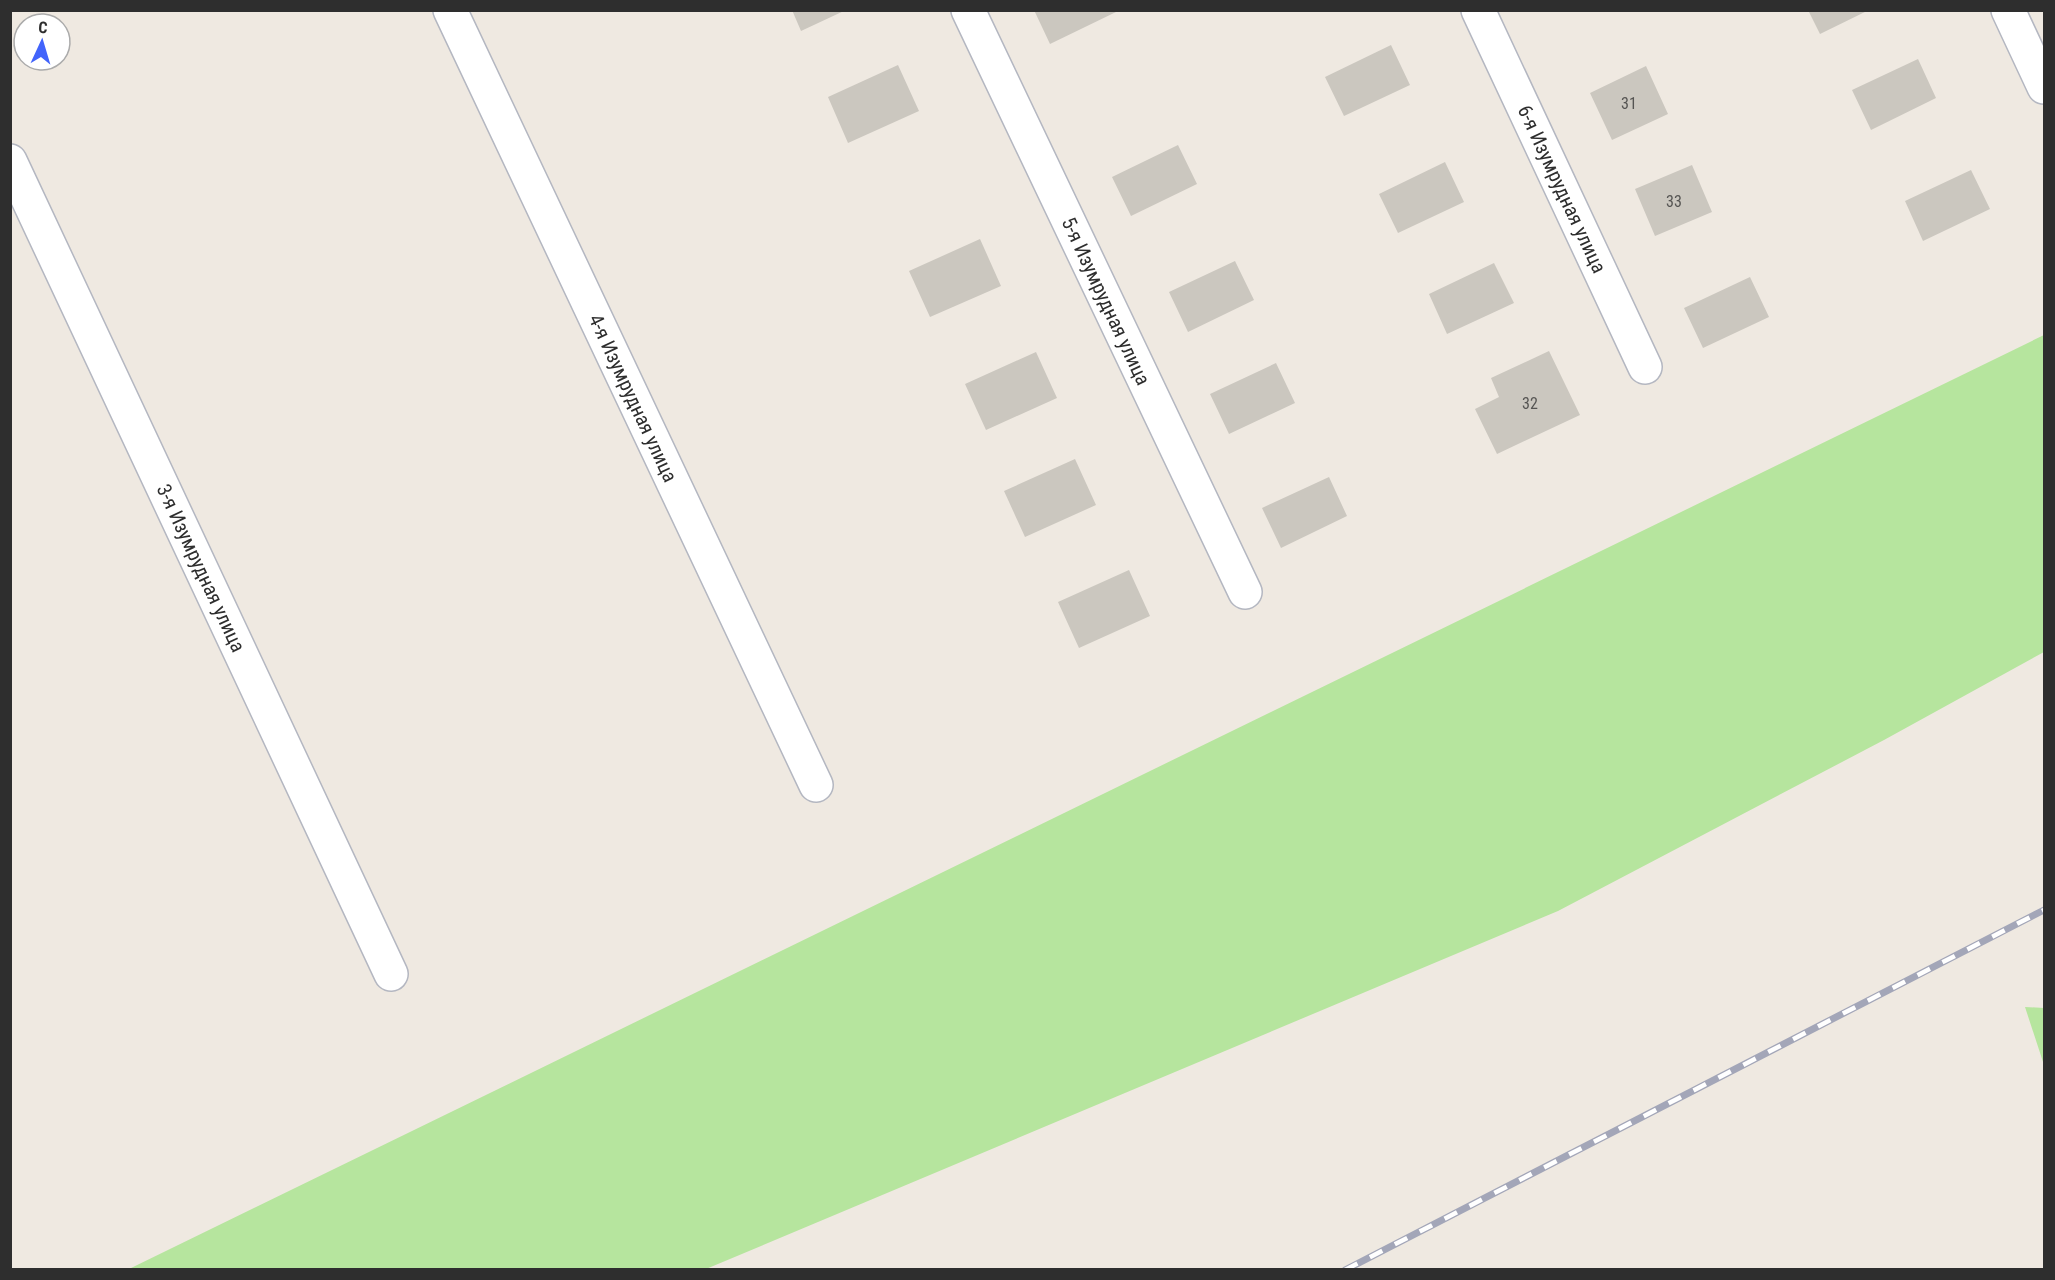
<svg xmlns="http://www.w3.org/2000/svg" width="2055" height="1280" viewBox="0 0 2055 1280" font-family="'Roboto Condensed',sans-serif">
<rect width="100%" height="100%" fill="#efe9e1"/>
<path fill="#b6e59e" d="M2044,335V652L1884,740L1558,911L706,1269H129Z
M2025,1007L2044,1008V1065Z"/>
<path fill="#cbc7bf" d="M792,10H846L801,31Z
M1034,10H1115L1116,12L1050,44Z
M1808,10H1869L1820,34Z
M1391,45L1410,85L1344,116L1325,77Z
M1918,59L1936,98L1871,130L1852,90Z
M898,65L919,111L848,143L828,97Z
M1646,66L1668,114L1612,140L1590,93Z
M1178,145L1197,184L1131,216L1112,177Z
M1445,162L1464,202L1398,233L1379,194Z
M1692,165L1712,212L1655,236L1635,189Z
M1971,170L1990,209L1923,241L1905,201Z
M980,239L1001,286L930,317L909,271Z
M1235,261L1254,300L1188,332L1169,292Z
M1494,263L1514,303L1447,334L1429,294Z
M1750,277L1769,317L1703,348L1684,308Z
M1549,351L1580,415L1497,454L1475,409L1499,397L1491,378Z
M1036,352L1057,398L986,430L965,384Z
M1276,363L1295,403L1229,434L1210,394Z
M1075,459L1096,505L1025,537L1004,491Z
M1329,477L1347,516L1281,548L1262,508Z
M1129,570L1150,616L1079,648L1058,602Z"/>
<g fill="none" stroke-linecap="round" stroke-linejoin="round">
<defs>
<path id="minor" d="M450,10L816,785
M968,10L1245,592
M1478,10L1645,367
M2008,10L2044,87
M10,161L391,974"/>
</defs>
<use href="#minor" stroke="#b4b7c1" stroke-width="36"/>
<use href="#minor" stroke="#fff" stroke-width="33"/>
<defs>
<path id="rail" d="M1345,1270L2044,910"/>
</defs>
<use href="#rail" stroke="#a3a6b8" stroke-width="7"/>
<use href="#rail" stroke="#fff" stroke-width="4.5" stroke-dasharray="14" stroke-linecap="butt"/>
</g>
<g text-anchor="middle" stroke-width="4.5" stroke-linejoin="round" paint-order="stroke">
<g font-size="16" fill="#555452">
<text x="1629" y="109">31</text>
<text x="1674" y="207">33</text>
<text x="1530" y="409">32</text>
</g>
<g font-size="20" fill="#2e2e2e" stroke="#fff">
<text transform="translate(1562 189) rotate(65)" y="7">6-я Изумрудная улица</text>
<text transform="translate(1106 301) rotate(65)" y="7">5-я Изумрудная улица</text>
<text transform="translate(633 398) rotate(65)" y="7">4-я Изумрудная улица</text>
<text transform="translate(201 568) rotate(65)" y="7">3-я Изумрудная улица</text>
</g>
</g>
<rect width="2055" height="1280" fill="none" stroke="#2e2e2e" stroke-width="24"/>
<g transform="translate(42 42) rotate(4)"><circle r="28" fill="#ffffff" stroke="#ababab" stroke-width="1.5"/>
<path d="M0-4.5L10 22L0 15L-10 22Z" fill="#4264fb"/>
<text y="-9" font-size="16" font-weight="bold" text-anchor="middle" fill="#2e2e2e">С</text>
</g>
</svg>
